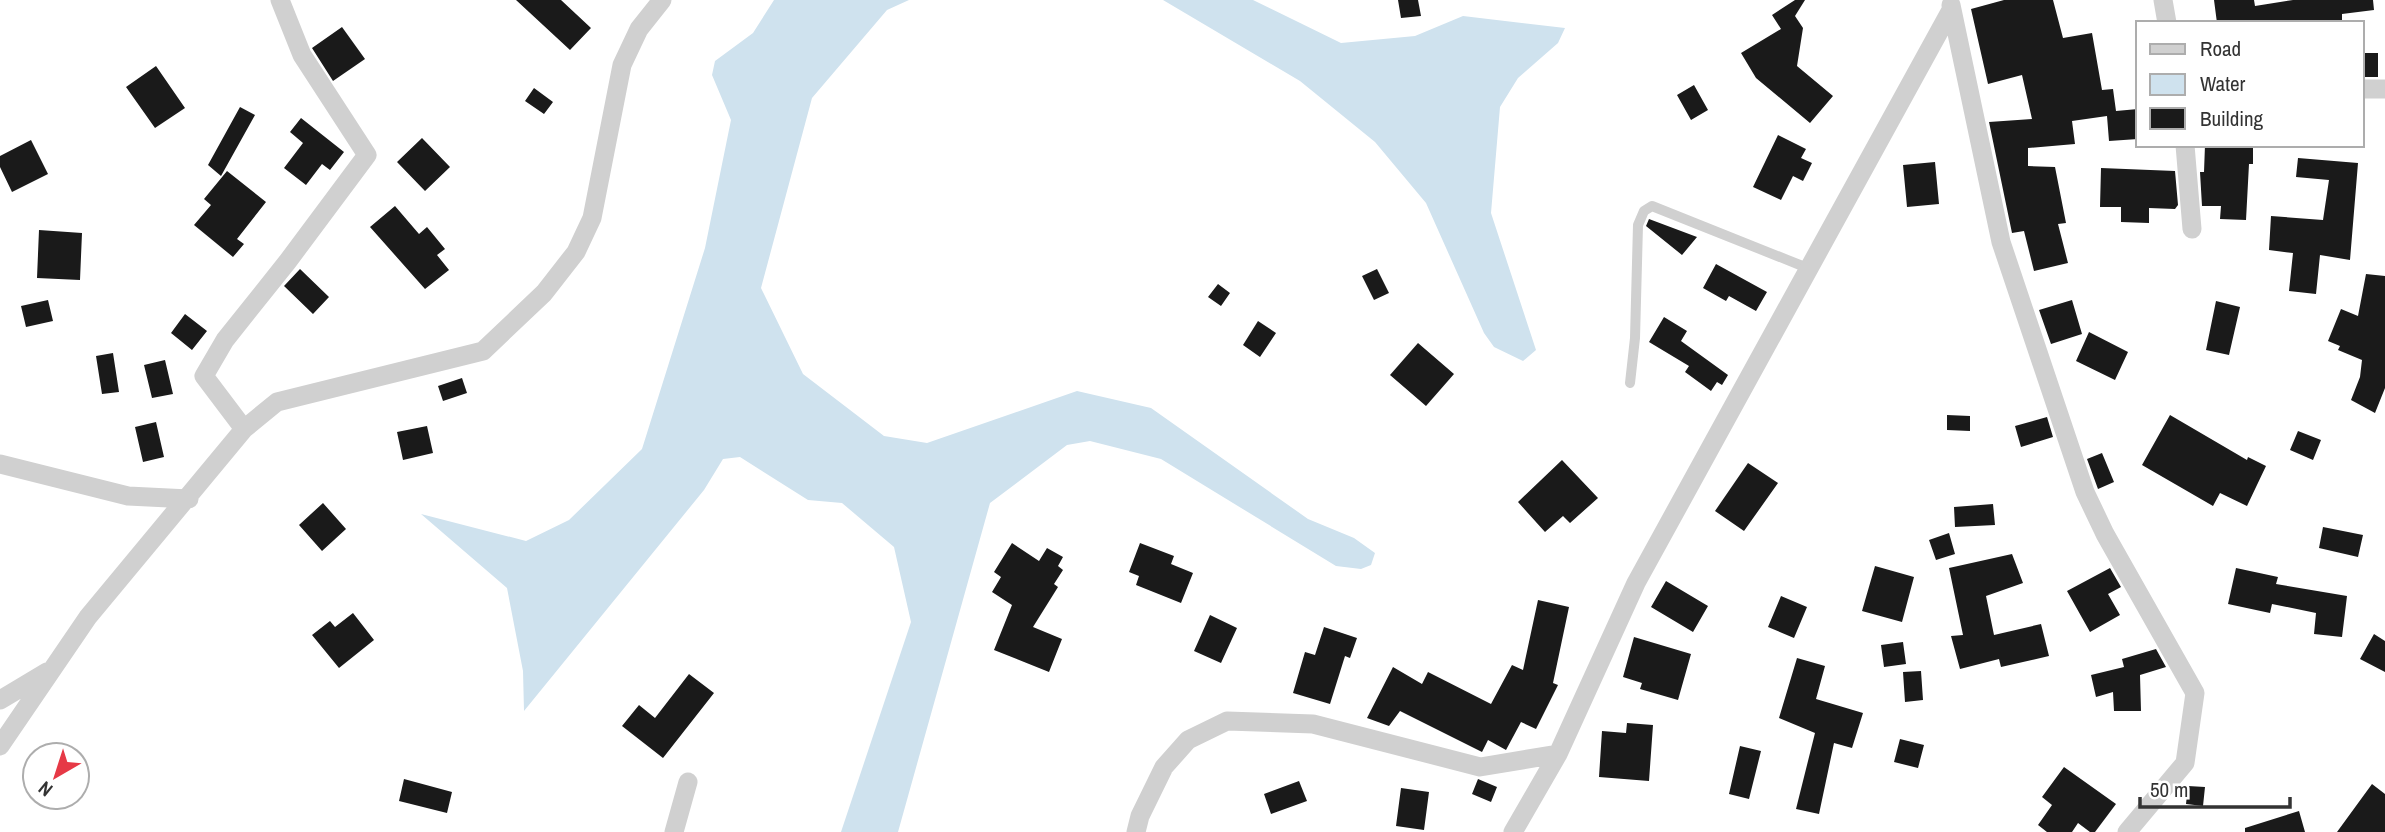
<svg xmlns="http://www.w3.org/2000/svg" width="2385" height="832" viewBox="0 0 2385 832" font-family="'Archivo Narrow',sans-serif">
<rect width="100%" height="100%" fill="#fff"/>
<path fill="#cfe2ee" d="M774,0H909L887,10L812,98L761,288L803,374L884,436L927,443L1077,391L1151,408L1308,519L1354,538L1375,553L1371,565L1361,569L1336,566L1161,459L1090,441L1067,445L990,503L898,832H841L911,622L894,547L842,503L808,500L740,457L723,459L704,490L524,711L523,671L507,588L421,514L526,541L569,520L642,449L705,248L731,120L712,75L715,61L753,33Z
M1163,0H1253L1341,43L1415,36L1463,16L1565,28L1558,43L1518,78L1500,107L1491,213L1536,350L1523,361L1494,347L1484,333L1426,203L1375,142L1300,81Z"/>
<path fill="#1a1a1a" d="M516,0H561L591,28L570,50Z
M1398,0H1418L1421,16L1401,18Z
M1795,0H1805L1795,16L1803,28L1797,66L1833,96L1810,123L1756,78L1741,53L1781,29L1772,15Z
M2004,0H2053L2063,38L2092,33L2102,90L2113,89L2116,111L2138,109V139L2109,141L2107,116L2072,121L2075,144L2028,148V166L2055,167L2066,223L2058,224L2068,263L2034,271L2024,231L2012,233L1989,122L2032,119L2022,75L1988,84L1971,9Z
M2214,0H2254L2255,6L2293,0H2373L2374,10L2342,14V23H2217Z
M342,27L365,59L333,81L312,48Z
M2362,53H2378V77H2362Z
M156,66L185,108L155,128L126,87Z
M1694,85L1708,110L1691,120L1677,95Z
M534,88L553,102L544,114L525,101Z
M240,107L255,115L221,176L208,165Z
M301,118L344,152L330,170L322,164L306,185L284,168L303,143L290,132Z
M1778,135L1806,149L1801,158L1812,163L1803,181L1793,176L1781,200L1753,187Z
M422,138L450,167L425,191L397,162Z
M31,140L48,174L12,192L0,167V156Z
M2205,145H2253V164H2249L2246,220L2220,219L2221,206H2202L2200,172H2204Z
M2298,158L2358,163L2350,260L2320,255L2316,294L2289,291L2293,253L2269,250L2271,216L2323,220L2329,180L2296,177Z
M1935,162L1939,204L1907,207L1903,165Z
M2101,168L2175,171L2178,205L2175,209L2149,208V223L2121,222V207H2100Z
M227,171L266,202L237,239L244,244L233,257L194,225L211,205L204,199Z
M395,206L419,234L427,227L445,249L437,255L449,270L425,289L370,227Z
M1649,219L1697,237L1682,255L1646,226Z
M39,230L82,233L80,280L37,278Z
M1716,264L1767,292L1756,311L1729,296L1726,301L1703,288Z
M300,269L329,297L313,314L284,286Z
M1377,269L1389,293L1374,300L1362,276Z
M2366,274L2385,276V388L2375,413L2351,400L2360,377L2362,360L2338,350L2340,346L2328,341L2341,309L2358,316Z
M1218,284L1230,293L1221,306L1208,297Z
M48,300L53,321L26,327L21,306Z
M2072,300L2082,334L2051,344L2039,310Z
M2216,301L2240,307L2229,355L2206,350Z
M185,314L207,331L192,350L171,333Z
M1664,317L1687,331L1681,341L1728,375L1722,385L1717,382L1711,391L1685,372L1689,366L1649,342Z
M1258,321L1276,333L1260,357L1243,345Z
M2089,332L2128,352L2115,380L2076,361Z
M1418,343L1454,374L1426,406L1390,375Z
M113,353L119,392L102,394L96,356Z
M165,360L173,394L152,398L144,365Z
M462,378L467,393L443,401L438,386Z
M1947,415L1970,416V431L1947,430Z
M2170,415L2247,460L2248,457L2266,466L2247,506L2220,493L2213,506L2142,465Z
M2047,417L2053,437L2021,447L2015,426Z
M156,422L164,457L143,462L135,427Z
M427,426L433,453L403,460L397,432Z
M2298,431L2321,440L2313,460L2290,450Z
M2102,453L2114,482L2098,489L2087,459Z
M1562,460L1598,498L1570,523L1563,516L1545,532L1518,502Z
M1748,463L1778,483L1744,531L1715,511Z
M323,503L346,529L322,551L299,525Z
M1993,504L1995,525L1955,527L1954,507Z
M2323,527L2363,535L2358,557L2319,548Z
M1949,533L1955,554L1936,560L1929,540Z
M1012,543L1039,561L1047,548L1063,557L1058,566L1063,570L1054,584L1058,587L1033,627L1062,639L1049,672L994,650L1012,605L992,592L1001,577L994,572Z
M1140,543L1174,556L1171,564L1193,573L1181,603L1136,585L1139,576L1129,572Z
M2012,554L2023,583L1986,596L1994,635L2041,624L2049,656L2001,667L1999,659L1960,669L1951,636L1963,635L1949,568Z
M1875,566L1914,577L1902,622L1862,611Z
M2110,568L2121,587L2108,594L2120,615L2090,632L2067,591Z
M2236,568L2278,577L2276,584L2347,596L2342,637L2314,634L2316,613L2272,604L2270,613L2228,604Z
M1666,581L1708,606L1693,632L1651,607Z
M1781,596L1807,607L1794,638L1768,627Z
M1538,600L1569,607L1553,683L1558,685L1536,729L1521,722L1506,750L1488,740L1482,752L1400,711L1389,726L1367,718L1393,667L1422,684L1428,672L1491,704L1512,665L1523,670Z
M353,613L374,640L339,668L312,635L330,621L335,627Z
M1210,615L1237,628L1221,663L1194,651Z
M1324,627L1357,638L1350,658L1345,656L1330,704L1293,693L1305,652L1315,655Z
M2374,634L2385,641V672L2360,659Z
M1634,637L1691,654L1678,700L1640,689L1642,683L1623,677Z
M1903,642L1906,664L1884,667L1881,645Z
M2156,649L2166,667L2140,675L2141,711H2114L2113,692L2096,697L2091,675L2124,667L2122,659Z
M1797,658L1825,666L1816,699L1863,713L1852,748L1834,743L1819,814L1796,809L1815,733L1779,718Z
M1921,671L1923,700L1905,702L1903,672Z
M689,674L714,693L663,758L622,726L639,705L655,718Z
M1627,723L1653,725L1649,781L1599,777L1602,731L1626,733Z
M1900,739L1924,745L1918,768L1894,762Z
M1740,746L1761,751L1749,799L1729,794Z
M2064,767L2116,804L2095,832H2090L2078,823L2072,832H2047L2038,825L2052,805L2042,797Z
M404,779L452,792L447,813L399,801Z
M1478,779L1497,787L1491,802L1472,794Z
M1299,781L1307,801L1271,814L1264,794Z
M2372,784L2385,794V832H2337Z
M2188,786L2205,787L2203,806L2186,804Z
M1401,788L1429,792L1424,830L1396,826Z
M2299,811L2305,832H2245V828Z"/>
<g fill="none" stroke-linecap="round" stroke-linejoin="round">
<path stroke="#d0d0d0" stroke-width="10" d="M1630,383L1635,338L1638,225L1644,211L1652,206L1810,269"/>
<path stroke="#d0d0d0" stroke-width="19" d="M2163,0L2167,23
M1951,5L2001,242L2085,492L2105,534L2195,693L2185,763L2127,832
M2362,89H2385
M2185,145L2192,229
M244,429L204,376L225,340L288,261L367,155L302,55L280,0
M0,464L128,496L189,499
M0,700L47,672
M0,746L88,617L244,429L277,402L483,351L544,293L576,252L592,218L622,65L639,29L662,0
M674,832L688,782
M1136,832L1140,816L1164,767L1188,740L1227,721L1313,724L1480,767L1558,754
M1513,832L1558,754L1636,583L1951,10"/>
</g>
<rect x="2136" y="21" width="228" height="126" fill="#ffffff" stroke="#adadad" stroke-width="2"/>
<rect x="2150" y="44" width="35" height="10" fill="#d0d0d0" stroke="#adadad" stroke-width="2"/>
<text x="2200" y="56" font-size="21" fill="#333333">Road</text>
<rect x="2150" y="74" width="35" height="21" fill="#cfe2ee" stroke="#adadad" stroke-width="2"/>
<text x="2200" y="91" font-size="21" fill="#333333">Water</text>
<rect x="2150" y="108" width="35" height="21" fill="#1a1a1a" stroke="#adadad" stroke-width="2"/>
<text x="2200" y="126" font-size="21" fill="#333333">Building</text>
<g transform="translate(56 776) rotate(219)"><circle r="33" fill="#ffffff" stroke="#adadad" stroke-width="2"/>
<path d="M0-5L12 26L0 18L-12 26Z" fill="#e63946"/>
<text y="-10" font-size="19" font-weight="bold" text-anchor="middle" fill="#333333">N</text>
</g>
<path d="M2140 797v10h150v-10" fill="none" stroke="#333333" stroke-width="3.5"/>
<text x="2150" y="797" font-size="21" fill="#333333" stroke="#ffffff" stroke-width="5" paint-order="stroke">50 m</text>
</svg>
